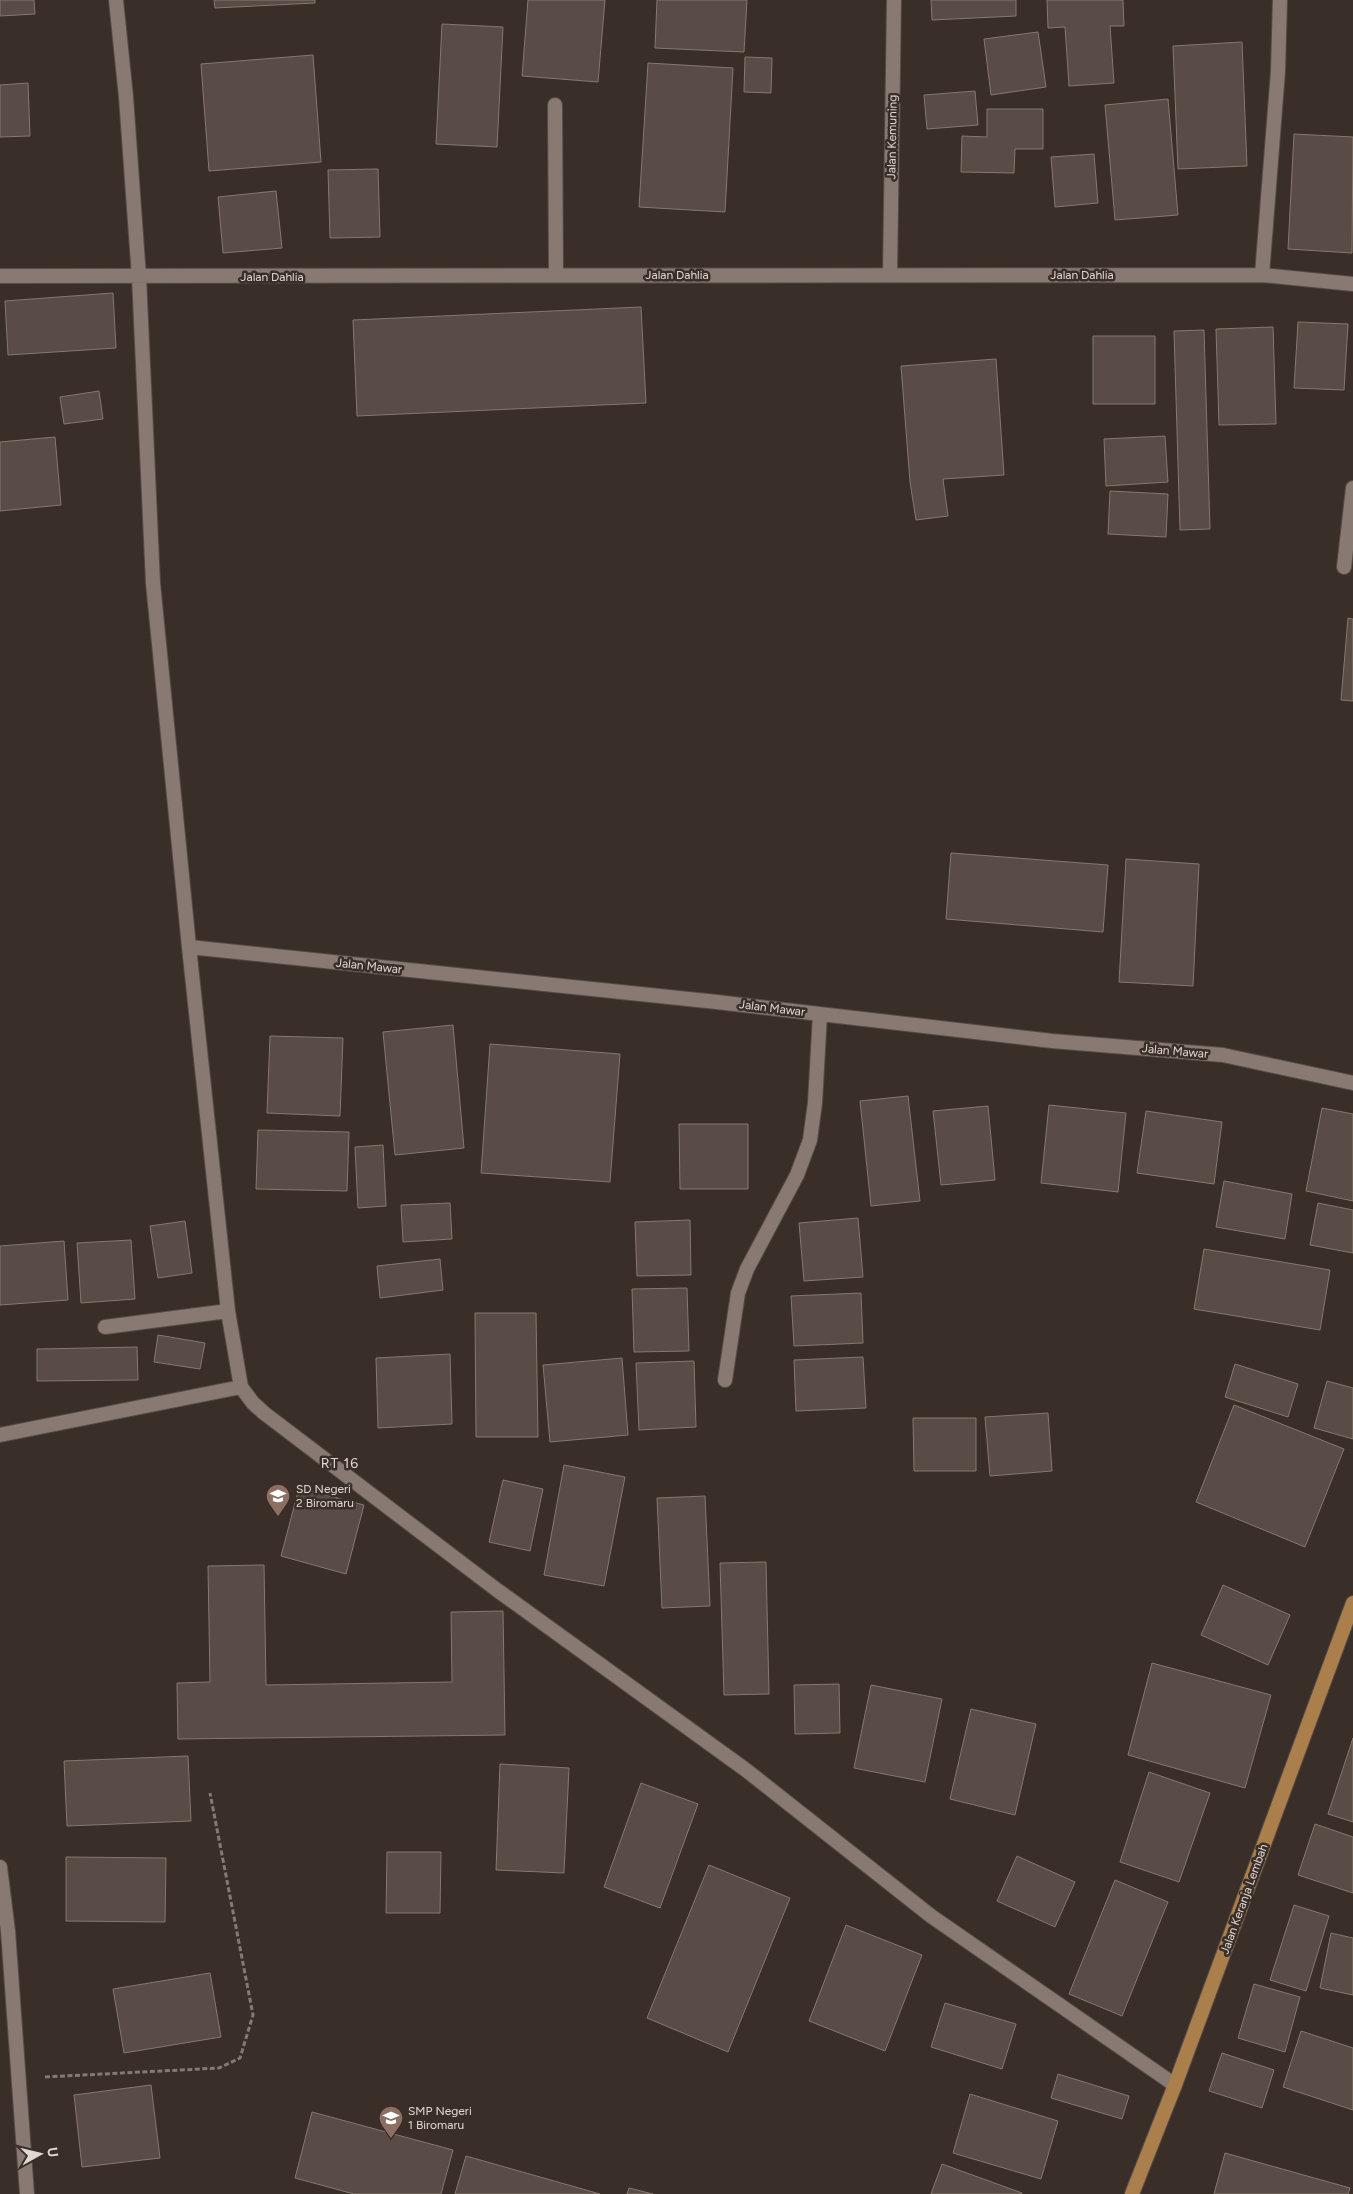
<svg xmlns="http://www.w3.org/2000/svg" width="1353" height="2194" viewBox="0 0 1353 2194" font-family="Figtree,sans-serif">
<rect width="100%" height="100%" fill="#3a2e28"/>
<path fill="#594c46" stroke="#867870" d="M0,0H34L35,14L0,16Z
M214,0H315V3L215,8Z
M528,0H605L598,82L522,76Z
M657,0H747L744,52L655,48Z
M931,0H1016V16L932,20Z
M1047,0H1123L1124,26H1110L1114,83L1069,86L1065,27L1048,28Z
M442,24L503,27L497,147L436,144Z
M1038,32L1046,87L991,95L984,39Z
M1242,42L1247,166L1178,169L1173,46Z
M313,55L321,162L209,171L201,64Z
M745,57L772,58L771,93L744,92Z
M648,63L733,68L725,212L639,207Z
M28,83L30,136L0,137V85Z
M975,91L978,125L927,129L924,95Z
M1168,99L1178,215L1115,220L1105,105Z
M987,109H1043V149H1015L1014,173L961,172L962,136L987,137Z
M1294,134L1353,137L1352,253L1288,249Z
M1094,154L1098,203L1055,207L1051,157Z
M378,169L380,237L330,238L328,170Z
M276,191L282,248L223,253L218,197Z
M113,293L116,348L8,355L5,301Z
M641,307L646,403L357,416L353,320Z
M1298,322L1348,324L1344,390L1294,388Z
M1273,327L1276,424L1219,425L1216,329Z
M1204,330L1210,529L1180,530L1174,331Z
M1093,336H1155V404H1093Z
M996,359L1004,475L943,479L948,516L916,520L910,482L901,366Z
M99,391L103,419L64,424L60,397Z
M1165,436L1168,482L1106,486L1104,439Z
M55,437L61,505L0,511V442Z
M1110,491L1168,494L1166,537L1108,534Z
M1348,618L1353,619V701L1341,700Z
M951,853L1108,865L1103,932L946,919Z
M1126,859L1199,864L1193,986L1119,982Z
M453,1025L464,1148L395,1155L383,1032Z
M270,1036L343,1038L340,1116L267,1113Z
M490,1044L620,1054L610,1182L481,1173Z
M908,1096L920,1201L871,1206L860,1101Z
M1049,1105L1126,1113L1118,1192L1041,1183Z
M988,1106L995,1180L941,1185L933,1111Z
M1322,1108L1353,1114V1201L1306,1191Z
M1146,1111L1222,1122L1214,1184L1137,1173Z
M679,1124H748V1189H680Z
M258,1130L349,1132L347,1191L256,1189Z
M383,1145L386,1206L358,1208L355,1147Z
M1224,1181L1292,1194L1285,1239L1216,1227Z
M450,1203L452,1239L403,1242L401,1205Z
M1318,1203L1353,1210V1253L1310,1245Z
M858,1218L863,1277L804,1281L799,1223Z
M690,1220L691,1275L637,1276L635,1222Z
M185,1221L192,1273L158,1278L150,1226Z
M131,1240L135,1299L81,1303L77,1243Z
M64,1241L68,1300L0,1305V1246Z
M1204,1249L1330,1270L1320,1330L1194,1309Z
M440,1259L443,1290L380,1298L377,1266Z
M687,1288L689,1351L634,1352L632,1289Z
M861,1293L863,1343L794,1346L791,1296Z
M475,1313H536L538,1437H476Z
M158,1335L205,1343L200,1369L154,1362Z
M137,1347L138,1380L37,1381V1349Z
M450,1354L452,1424L378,1428L376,1358Z
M863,1357L866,1408L796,1411L794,1360Z
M622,1358L628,1435L550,1442L543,1365Z
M694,1361L696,1427L639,1430L636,1363Z
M1235,1364L1298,1384L1288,1417L1225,1397Z
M1327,1381L1353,1388V1439L1314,1428Z
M1234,1405L1344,1449L1305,1547L1196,1502Z
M1048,1413L1052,1471L990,1476L985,1417Z
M913,1418H976V1471H914Z
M564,1465L625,1477L604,1586L544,1575Z
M503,1480L543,1489L530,1551L489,1542Z
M299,1488L364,1505L346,1574L281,1556Z
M705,1496L710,1606L662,1608L657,1498Z
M766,1562L769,1694L724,1695L720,1563Z
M264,1565L266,1685L452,1682L451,1612L503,1611L505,1735L178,1739L177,1683L210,1682L208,1566Z
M1223,1585L1290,1615L1268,1665L1201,1635Z
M1152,1663L1271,1695L1245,1788L1128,1755Z
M839,1684L840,1733L795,1734L794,1685Z
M871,1685L942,1699L925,1782L854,1768Z
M971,1709L1036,1724L1015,1815L950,1799Z
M1353,1738V1822L1328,1814Z
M188,1756L191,1821L67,1826L64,1761Z
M500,1764L569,1768L564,1873L496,1870Z
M1149,1772L1210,1793L1179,1882L1120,1862Z
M641,1783L698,1804L660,1908L604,1887Z
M1315,1824L1353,1837V1893L1298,1875Z
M387,1852H441L440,1913H386Z
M1017,1856L1075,1882L1055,1927L997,1901Z
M66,1857L166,1858L165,1922L66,1921Z
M709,1865L790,1898L728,2052L647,2018Z
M1115,1880L1168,1902L1122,2016L1069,1994Z
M1294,1905L1329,1916L1306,1991L1270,1980Z
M846,1925L922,1955L885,2051L809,2021Z
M1331,1933L1353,1938V1995L1320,1988Z
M210,1973L221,2037L124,2053L113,1989Z
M1254,1984L1300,1997L1285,2052L1238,2038Z
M945,2003L1016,2024L1002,2069L931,2047Z
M1301,2031L1353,2048V2110L1283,2087Z
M1222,2053L1274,2070L1262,2108L1209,2091Z
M1058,2074L1129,2096L1122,2119L1051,2098Z
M151,2085L160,2158L82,2167L74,2095Z
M970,2094L1058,2121L1041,2179L953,2153Z
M312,2112L453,2150L441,2194H354L295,2178Z
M1225,2153L1350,2188L1348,2194H1214Z
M466,2156L600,2194H455Z
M942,2164L1022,2193V2194H931Z
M629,2188L653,2194H627Z"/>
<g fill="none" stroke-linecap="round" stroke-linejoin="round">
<defs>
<path id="minor" d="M116,0L126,97L139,277L153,583L189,947L228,1311L241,1387L253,1403L264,1413L497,1590L746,1770L931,1916L1175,2085
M555,105L556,275
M890,274L894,0
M1262,275L1278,71L1280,0
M0,276L1262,275L1353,284
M1344,567L1353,488
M189,947L717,1002L1052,1041L1223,1055L1353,1083
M105,1327L228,1311
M725,1380L738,1293L747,1269L797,1175L810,1140L815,1103L820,1014
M0,1435L241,1387
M0,1867L8,1931L27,2194"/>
<path id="primary" d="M1132,2194L1175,2085L1353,1603"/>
</defs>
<use href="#minor" stroke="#564c48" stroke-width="16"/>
<use href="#primary" stroke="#564c48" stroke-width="16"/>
<path stroke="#847974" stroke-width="3" stroke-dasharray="5 2.5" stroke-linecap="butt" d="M45,2077L219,2068L240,2058L253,2015L210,1793"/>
<use href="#minor" stroke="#887a73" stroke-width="14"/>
<use href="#primary" stroke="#ab7f4b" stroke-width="14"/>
</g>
<defs>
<symbol id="school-pin" viewBox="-11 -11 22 30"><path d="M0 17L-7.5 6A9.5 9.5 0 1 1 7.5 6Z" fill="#8d6e63" stroke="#3a2e28"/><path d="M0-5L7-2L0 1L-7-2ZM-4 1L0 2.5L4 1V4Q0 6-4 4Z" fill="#fff"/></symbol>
</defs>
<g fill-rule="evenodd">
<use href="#school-pin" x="264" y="1482" width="28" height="38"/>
<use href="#school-pin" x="377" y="2104" width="28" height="38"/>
</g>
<g text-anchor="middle" stroke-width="5" stroke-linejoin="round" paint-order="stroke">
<g font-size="12" fill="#e0d8d4" stroke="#3a2e28">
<text transform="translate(892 137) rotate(-89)" y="4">Jalan Kemuning</text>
<text x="677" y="279">Jalan Dahlia</text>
<text x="1082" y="279">Jalan Dahlia</text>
<text x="272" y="281">Jalan Dahlia</text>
<text transform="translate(369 966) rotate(6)" y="4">Jalan Mawar</text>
<text transform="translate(772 1008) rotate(7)" y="4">Jalan Mawar</text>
<text transform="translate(1175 1051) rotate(5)" y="4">Jalan Mawar</text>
<text transform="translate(1244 1899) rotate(-70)" y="4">Jalan Keranja Lembah</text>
</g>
<g font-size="12" fill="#e0d8d4" stroke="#3a2e28" text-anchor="start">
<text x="296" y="1493">SD Negeri<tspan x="296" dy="14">2 Biromaru</tspan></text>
<text x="408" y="2115">SMP Negeri<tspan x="408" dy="14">1 Biromaru</tspan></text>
</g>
<g font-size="14" letter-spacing="1" fill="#e0d8d4" stroke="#3a2e28">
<text x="340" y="1468">RT 16</text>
</g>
</g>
<g transform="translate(40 2154) rotate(82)" stroke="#3a2e28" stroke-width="4" paint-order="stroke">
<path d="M0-4L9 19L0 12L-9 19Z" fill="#e0d8d4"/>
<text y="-8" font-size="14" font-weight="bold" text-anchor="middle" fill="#e0d8d4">U</text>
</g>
</svg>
